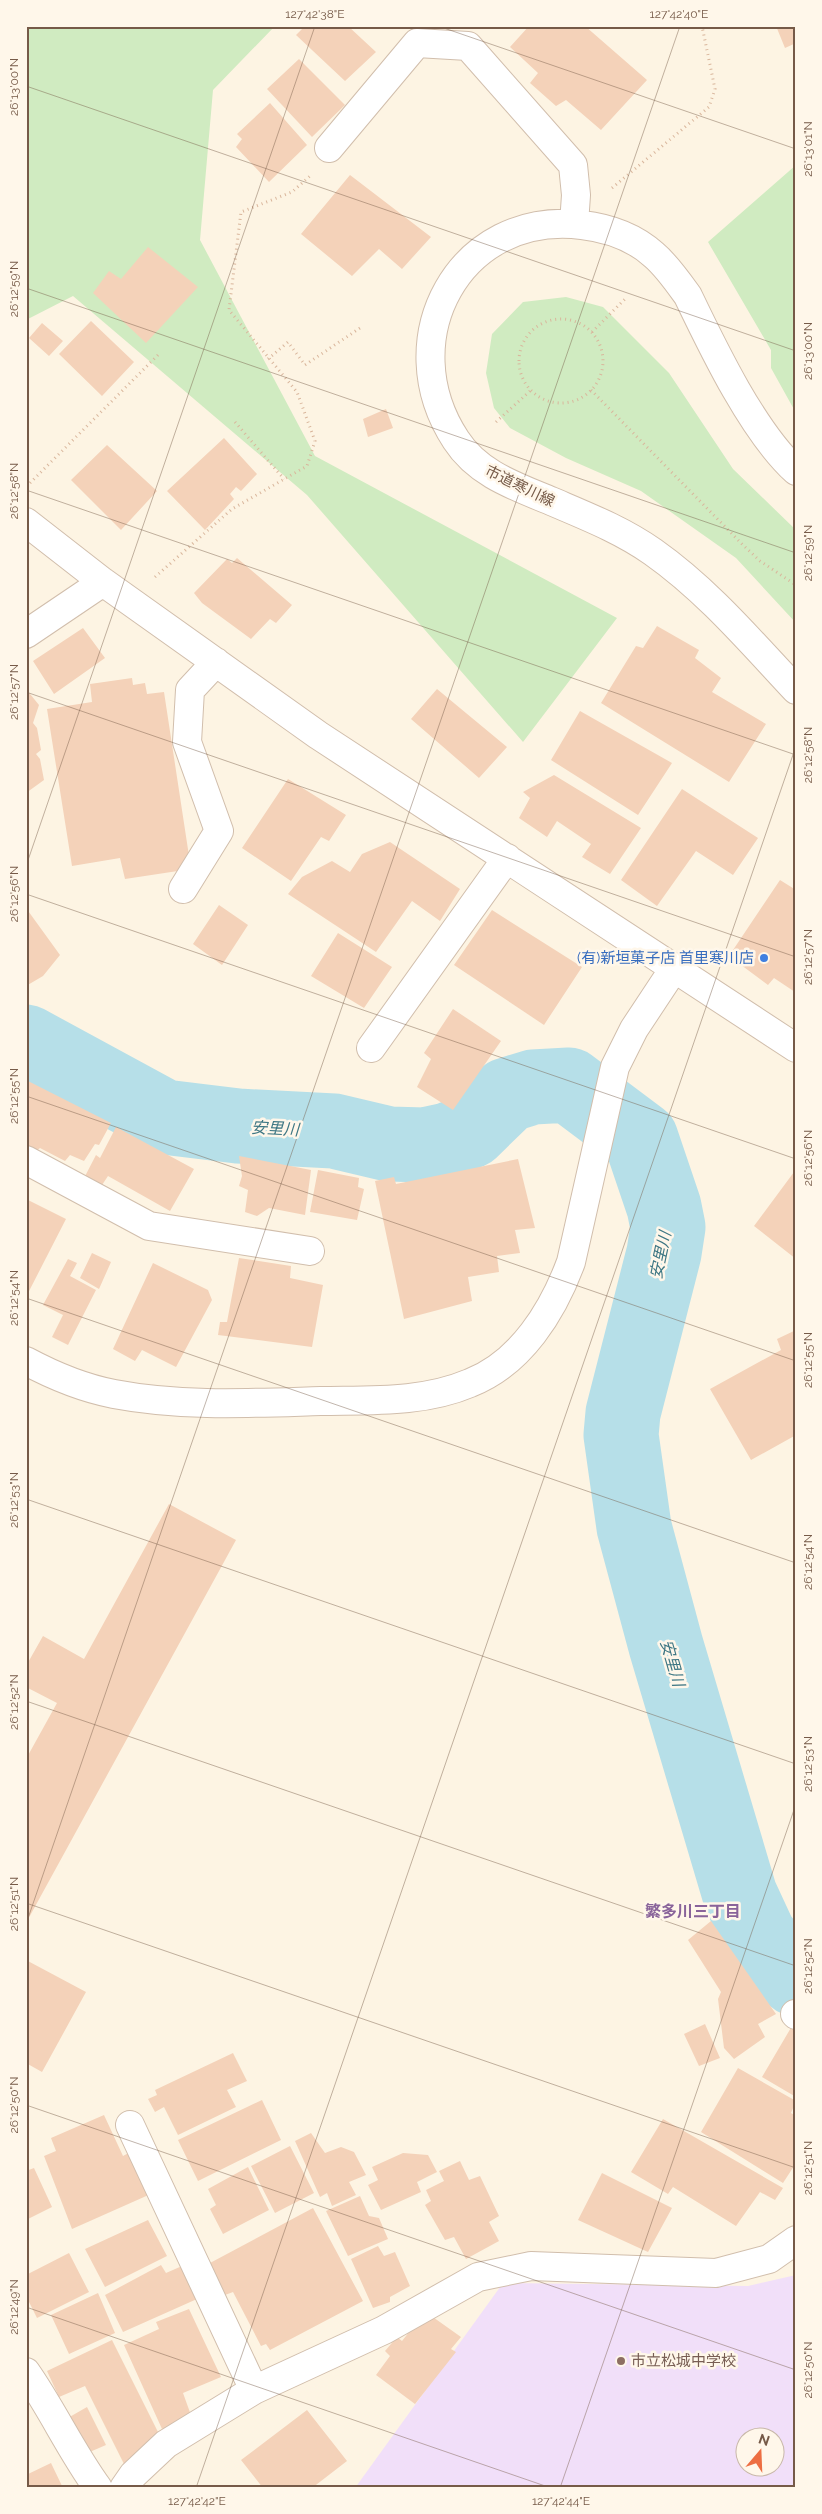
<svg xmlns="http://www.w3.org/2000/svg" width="822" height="2514" viewBox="0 0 822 2514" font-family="Raleway,'Noto Sans JP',sans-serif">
<rect width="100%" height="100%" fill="#fdf4e3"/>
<path fill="#f1dff9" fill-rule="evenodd" d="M796,2275V2488H355L503,2283L748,2286ZM744,2436H774V2466H744Z"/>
<path fill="#d0ebc1" d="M26,26H275L213,90L200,240L315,456L617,618L523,742L307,495L73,296L26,320Z
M796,165V413L771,368V350L708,242Z
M566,297L603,307L669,373L733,469L796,530V623L736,558L641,491L566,458L510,428L494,408L486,373L492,334L523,302Z"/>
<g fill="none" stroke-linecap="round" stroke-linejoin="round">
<path stroke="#b6dfe8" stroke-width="75" d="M26,1042L164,1117L238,1126L334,1131L389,1144L425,1145L448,1140L470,1131L507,1095L533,1087L569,1085L641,1139L664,1207L668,1227L664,1253L623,1413L621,1435L634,1527L666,1646L740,1895L759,1936L786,1970L796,1979"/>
</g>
<path fill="#f4d2b9" d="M305,26H348L376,52L345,81L296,35Z
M529,26H585L647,80L601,130L566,100L556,106L530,83L538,73L510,47Z
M776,26H796V43L785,48Z
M299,59L345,105L312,137L267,89Z
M270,103L307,145L269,182L236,147L242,139L237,134Z
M350,175L431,237L402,269L379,249L352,276L301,234Z
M148,247L198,287L146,343L93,293L109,271L121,279Z
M91,321L134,362L102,396L59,354Z
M42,323L63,341L49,356L29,338Z
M386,409L393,428L368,437L363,419Z
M224,438L257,474L241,491L236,487L230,494L234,499L205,530L167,491Z
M107,445L157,491L121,530L71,480Z
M237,558L292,605L276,623L270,619L251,639L202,603L194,593L227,559L232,563Z
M657,626L699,650L695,658L721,678L712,692L766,724L729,782L601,703L636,646L643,648Z
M83,628L105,658L54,694L33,661Z
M132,678L133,685L145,683L147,694L164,692L191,869L125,879L120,858L72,866L47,709L92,702L90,684Z
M26,689L39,705L33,723L37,728L41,750L36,754L40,759L44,780L26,793Z
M437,689L507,747L479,778L411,719Z
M580,711L672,763L638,815L551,760Z
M554,775L641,828L610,874L582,857L591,844L557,821L547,837L519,818L530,798L523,792Z
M288,779L346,815L329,841L321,837L291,881L242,848Z
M682,789L758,838L733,875L696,851L657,906L621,880Z
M390,842L460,889L440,921L412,901L376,952L288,894L302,877L332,861L350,872L362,854Z
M780,880L796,890L795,992L774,978L768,985L729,956Z
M219,905L248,925L222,965L193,944Z
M26,908L60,955L43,976L26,986Z
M492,910L582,967L544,1025L454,965Z
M338,933L392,967L364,1008L311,976Z
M453,1009L501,1041L453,1110L417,1087L431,1059L424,1053Z
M26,1080L111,1123L99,1145L95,1144L84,1161L70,1155L65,1161L40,1148L35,1152L26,1147Z
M116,1127L194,1169L170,1211L108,1176L98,1191L82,1182L96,1155L100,1158Z
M239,1156L311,1170L305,1215L269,1208L257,1216L245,1212L248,1190L239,1186L242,1176Z
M518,1159L535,1228L515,1230L520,1253L497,1256L499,1272L468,1277L472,1301L404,1319L375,1181L394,1177L396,1184Z
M318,1170L359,1178L358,1187L364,1189L357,1220L310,1212Z
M794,1172L796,1174V1259L754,1226Z
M26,1199L66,1219L26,1297Z
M92,1253L111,1262L99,1289L80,1278Z
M239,1258L291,1266L290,1278L323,1285L312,1347L218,1335L220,1322H227Z
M68,1259L77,1263L70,1276L96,1290L68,1345L52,1337L63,1315L43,1305Z
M153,1263L208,1290L212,1300L176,1367L142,1350L135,1361L113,1349Z
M796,1330V1435L751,1460L710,1389L781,1350L777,1339Z
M169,1504L236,1540L26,1923V1759L57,1703L26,1687V1666L43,1636L84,1659Z
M711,1921L776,2014L758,2024L765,2037L734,2059L724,2048L718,1999L721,1992L688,1940Z
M26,1960L86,1992L42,2072L26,2063Z
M705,2024L720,2058L699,2066L684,2034Z
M792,2026L796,2029V2097L762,2077Z
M233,2053L247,2081L227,2090L236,2107L178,2135L164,2107L155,2112L148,2099L157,2095L155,2090Z
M738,2068L796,2101L791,2113L796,2116V2163L783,2183L701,2132Z
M262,2100L281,2140L198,2181L178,2140Z
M104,2115L123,2156L134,2150L153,2193L72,2229L44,2156L56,2151L51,2138Z
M663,2119L783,2188L775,2200L760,2192L736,2226L673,2187L668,2194L631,2172Z
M311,2133L325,2153L341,2147L354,2152L366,2175L349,2182L356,2195L332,2206L327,2193L320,2197L295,2141Z
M290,2146L314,2193L275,2213L251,2166Z
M403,2153L428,2155L437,2172L417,2182L421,2192L381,2210L368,2185L378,2180L372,2167Z
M460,2161L469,2180L480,2176L499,2216L489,2222L499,2241L466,2259L454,2237L445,2240L425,2205L431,2201L426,2190L444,2181L439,2171Z
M248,2167L269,2210L223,2234L210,2209L216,2205L208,2189Z
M34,2168L52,2207L26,2220V2171Z
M602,2173L672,2208L648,2252L578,2220Z
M360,2196L369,2216L379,2218L388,2239L348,2256L326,2211Z
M313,2208L363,2301L270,2350L266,2344L261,2346L233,2292L225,2295L210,2263Z
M148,2220L167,2256L105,2287L85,2249Z
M378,2246L384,2256L395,2252L410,2286L390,2297V2302L373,2308L351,2259Z
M69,2253L89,2292L37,2318L26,2296V2275Z
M161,2265L166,2273L182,2266L197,2299L123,2332L105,2295Z
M98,2293L115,2333L69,2354L51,2315Z
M189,2309L221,2377L183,2393L192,2418L162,2429L124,2345L159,2329L156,2322Z
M430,2315L461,2337L451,2349L456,2352L415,2404L376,2375L390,2356L385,2351L397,2337L402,2341L417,2322Z
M112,2340L160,2436L124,2464L85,2386L59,2397L47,2371Z
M87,2407L106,2445L85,2454L66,2419Z
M307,2410L347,2461L312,2488H263L241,2460Z
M51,2463L63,2488H26V2475Z"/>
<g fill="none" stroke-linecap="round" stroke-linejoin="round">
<defs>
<path id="minor" d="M329,148L417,43L468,46L573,165L576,195L574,224
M796,471C753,432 713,348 688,296C678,282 667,266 654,255C634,237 608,228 582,225C459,210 390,340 456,440C478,474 515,486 551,501C586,516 622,530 653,552C707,590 751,642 796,690
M26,522L103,582L318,735L796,1048
M26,634L103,582
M183,889L219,831L187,742L190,690L216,662
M371,1048L507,858
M26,1160L149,1226L310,1251
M26,1361C54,1376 83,1388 114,1394C182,1407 253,1403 321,1401C371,1400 423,1403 470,1383C521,1363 553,1311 571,1262L615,1067L634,1029L675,967
M795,2014L796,2015
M130,2125L254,2390
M26,2372C52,2409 71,2451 98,2488
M124,2488L133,2475L166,2444L254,2390L384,2330L478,2277L531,2266L716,2273L769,2259L796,2240"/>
</defs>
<use href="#minor" stroke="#d1beac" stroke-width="30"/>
<path stroke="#d9b69c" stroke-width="3" stroke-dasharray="1 4" stroke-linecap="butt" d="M612,188L709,107L715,89L702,26
M519 361a42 42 0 1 1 84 0a42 42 0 1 1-84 0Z
M592,332L625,299
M268,359L288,342L305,365L360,328
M591,390L742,544L760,561L796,585
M235,422L284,479
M496,422L530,391
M30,483L158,355
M155,577L232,509L307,466L315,441L297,392L229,310L241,212L292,192L310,176"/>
<use href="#minor" stroke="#fff" stroke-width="28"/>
</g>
<path fill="none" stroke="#765a48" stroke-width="1" stroke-opacity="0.45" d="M438,26L796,149M26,86L796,351M26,288L796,553M26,490L796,755M26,692L796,957M26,866L315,26M26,894L796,1159M26,1096L796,1361M26,1298L796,1563M26,1499L796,1764M26,1701L796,1966M26,1903L796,2168M26,1924L680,26M26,2105L796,2370M26,2307L551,2488M196,2488L796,746M560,2488L796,1804"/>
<circle fill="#3f7fe0" stroke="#fff7ea" stroke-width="2" cx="764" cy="958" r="5"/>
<circle fill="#8d6e63" stroke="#fff7ea" stroke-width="2" cx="621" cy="2361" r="5"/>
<g text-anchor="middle" stroke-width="5" stroke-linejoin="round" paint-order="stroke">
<g font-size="15" fill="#765a48" stroke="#fff7ea">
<text transform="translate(520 486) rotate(26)" y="5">市道寒川線</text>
</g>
<g font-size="15" fill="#366cbe" stroke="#fff7ea" text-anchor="end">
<text x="754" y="963">(有)新垣菓子店 首里寒川店</text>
</g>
<g font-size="15" fill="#785e54" stroke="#fff7ea" text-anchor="start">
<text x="631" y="2366">市立松城中学校</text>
</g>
<g font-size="16" font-style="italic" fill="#3d7683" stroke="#fff7ea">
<text transform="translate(275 1128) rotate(3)" y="6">安里川</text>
<text transform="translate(660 1255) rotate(-78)" y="6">安里川</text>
<text transform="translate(673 1663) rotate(74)" y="6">安里川</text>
</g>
<g font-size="16" font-weight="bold" fill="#89639a" stroke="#fff7ea">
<text x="693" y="1917">繁多川三丁目</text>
</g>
</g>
<rect width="822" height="2514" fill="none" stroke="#fff7ea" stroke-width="55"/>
<g transform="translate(760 2452) rotate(19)"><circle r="24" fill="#fff7ea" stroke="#c8b8a9"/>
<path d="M0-4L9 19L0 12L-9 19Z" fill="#ed6e42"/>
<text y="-8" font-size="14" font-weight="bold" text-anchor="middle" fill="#765a48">N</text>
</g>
<rect x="28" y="28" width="766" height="2458" fill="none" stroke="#765a48" stroke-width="2"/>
<g font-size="12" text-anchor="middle" fill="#765a48">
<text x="315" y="18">127°42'38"E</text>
<text x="679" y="18">127°42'40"E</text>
<text transform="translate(14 87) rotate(-90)" y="4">26°13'00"N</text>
<text transform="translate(808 149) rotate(-90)" y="4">26°13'01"N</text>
<text transform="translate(14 289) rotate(-90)" y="4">26°12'59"N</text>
<text transform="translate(808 351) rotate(-90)" y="4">26°13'00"N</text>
<text transform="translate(14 491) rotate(-90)" y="4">26°12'58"N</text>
<text transform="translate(808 553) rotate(-90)" y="4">26°12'59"N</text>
<text transform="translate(14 692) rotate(-90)" y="4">26°12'57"N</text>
<text transform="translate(808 755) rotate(-90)" y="4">26°12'58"N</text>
<text transform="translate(14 894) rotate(-90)" y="4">26°12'56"N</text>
<text transform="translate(808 957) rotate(-90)" y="4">26°12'57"N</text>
<text transform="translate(14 1096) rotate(-90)" y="4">26°12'55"N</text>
<text transform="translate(808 1158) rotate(-90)" y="4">26°12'56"N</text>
<text transform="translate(14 1298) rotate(-90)" y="4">26°12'54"N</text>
<text transform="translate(808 1360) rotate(-90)" y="4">26°12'55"N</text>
<text transform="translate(14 1500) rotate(-90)" y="4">26°12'53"N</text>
<text transform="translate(808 1562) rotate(-90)" y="4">26°12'54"N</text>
<text transform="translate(14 1702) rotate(-90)" y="4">26°12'52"N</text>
<text transform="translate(808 1764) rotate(-90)" y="4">26°12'53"N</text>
<text transform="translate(14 1904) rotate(-90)" y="4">26°12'51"N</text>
<text transform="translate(808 1966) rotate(-90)" y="4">26°12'52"N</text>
<text transform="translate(14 2105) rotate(-90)" y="4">26°12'50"N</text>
<text transform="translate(808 2168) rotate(-90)" y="4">26°12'51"N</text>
<text transform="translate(14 2307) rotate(-90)" y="4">26°12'49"N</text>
<text transform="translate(808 2370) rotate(-90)" y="4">26°12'50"N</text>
<text x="197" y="2505">127°42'42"E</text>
<text x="561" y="2505">127°42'44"E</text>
</g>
</svg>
